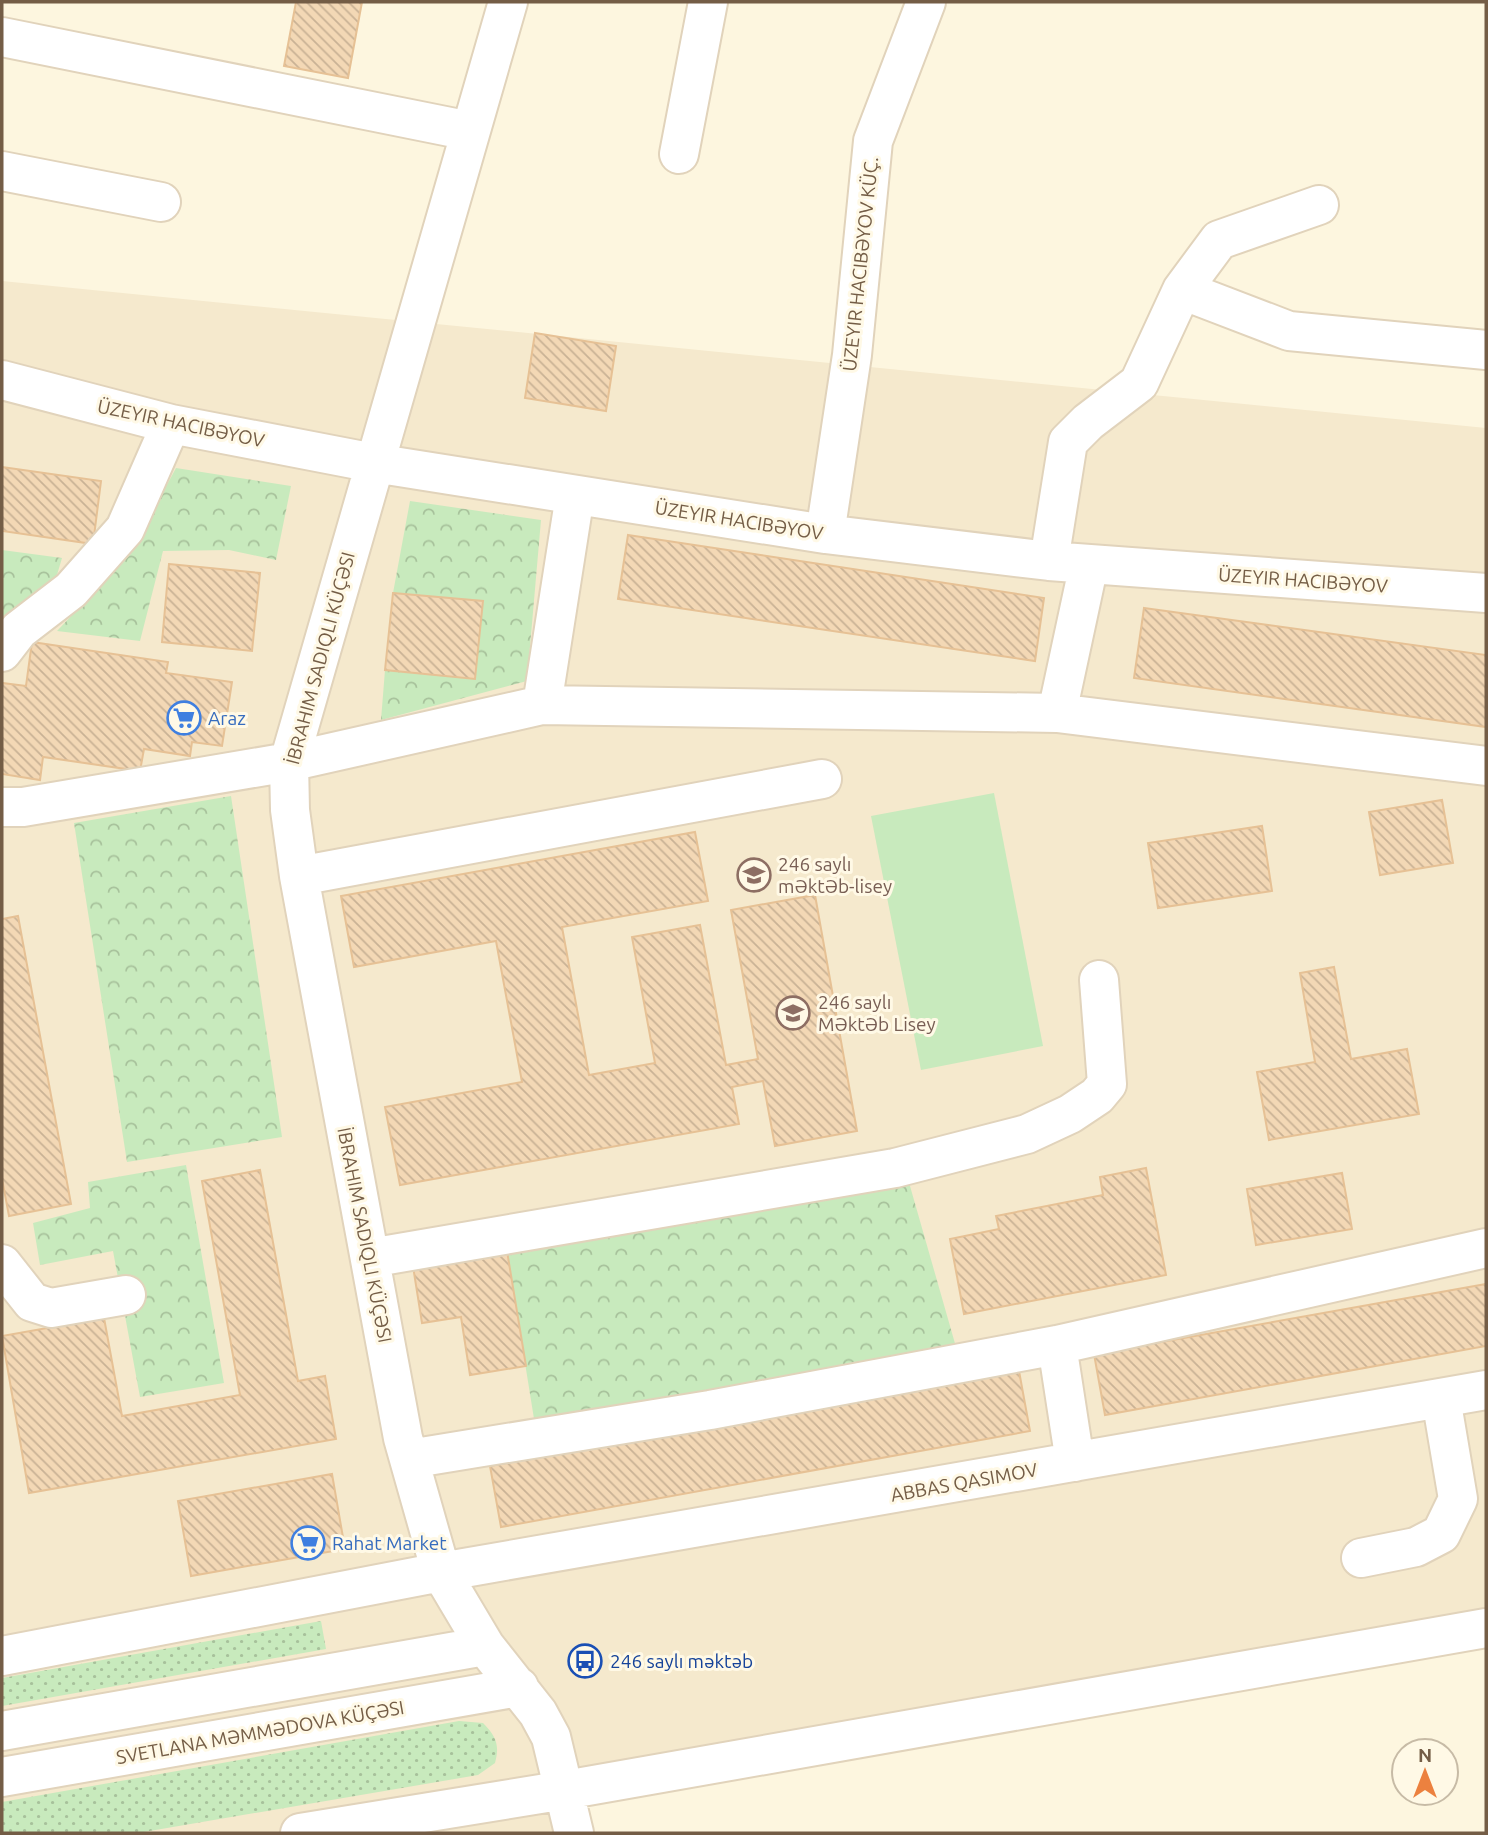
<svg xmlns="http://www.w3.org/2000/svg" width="1488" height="1835" viewBox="0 0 1488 1835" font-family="Ubuntu,sans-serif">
<defs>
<pattern id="grass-dots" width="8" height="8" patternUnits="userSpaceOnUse" patternTransform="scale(1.75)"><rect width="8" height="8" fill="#c8eabd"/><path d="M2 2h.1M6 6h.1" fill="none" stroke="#a7c19b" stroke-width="1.8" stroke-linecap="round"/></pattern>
<pattern id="forest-crowns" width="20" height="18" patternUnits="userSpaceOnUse" patternTransform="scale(1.75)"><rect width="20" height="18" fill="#c8eabd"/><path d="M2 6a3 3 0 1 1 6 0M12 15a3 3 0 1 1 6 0" fill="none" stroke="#a7c19b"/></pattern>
<pattern id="building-back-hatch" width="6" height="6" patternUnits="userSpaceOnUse" patternTransform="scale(1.75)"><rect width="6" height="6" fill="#f3d8b5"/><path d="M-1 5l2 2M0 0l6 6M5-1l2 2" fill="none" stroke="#c9b295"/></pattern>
</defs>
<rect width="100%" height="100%" fill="#fdf6df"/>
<path fill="#f5e9cd" d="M2,281L1486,428V1642L574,1796L580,1833H2Z"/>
<path fill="url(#grass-dots)" d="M321,1621L326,1649L2,1706V1678Z
M459,1721L483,1723C496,1736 500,1745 495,1763L478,1775L138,1833H2V1802Z"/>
<path fill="url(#forest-crowns)" d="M176,468L291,486L276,560L229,550L163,551L140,641L57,631L129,555Z
M410,501L541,520L527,681L381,720L385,670L475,679L483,602L393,593Z
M2,550L62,558L54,585L2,619Z
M231,796L282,1137L127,1162L74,823Z
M186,1165L224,1383L140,1397L113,1251L40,1265L33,1223L90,1208L88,1182Z
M908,1179L958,1354L535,1425L506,1245Z"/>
<path fill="#c8eabd" d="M994,793L1043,1046L921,1070L871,816Z"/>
<path fill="url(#building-back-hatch)" stroke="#e6c195" stroke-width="2" d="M296,2H362L348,78L284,66Z
M535,333L616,346L606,411L525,398Z
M2,467L101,481L93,544L2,531Z
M628,535L1044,598L1035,661L618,599Z
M169,564L260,573L252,651L162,642Z
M393,593L483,601L475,679L385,670Z
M1144,608L1486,655V727L1134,678Z
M32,642L168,662L166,673L232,682L222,746L192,742L190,756L144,749L140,771L43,757L40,780L2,774V683L26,686Z
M1442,800L1453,863L1380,875L1369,812Z
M1262,826L1272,891L1158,908L1148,843Z
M695,832L708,901L562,927L589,1075L655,1063L632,937L700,925L726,1065L758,1059L731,910L815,895L857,1131L775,1146L763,1081L732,1087L739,1124L400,1185L385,1107L522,1082L496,941L354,967L341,896Z
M18,916L71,1204L9,1216L2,1179V919Z
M1334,967L1351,1059L1407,1049L1419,1114L1269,1140L1257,1072L1315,1062L1300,973Z
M1146,1168L1166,1275L964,1314L950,1239L999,1229L996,1216L1103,1195L1100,1177Z
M260,1170L298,1381L325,1376L336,1439L29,1493L2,1336L104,1318L122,1416L240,1395L202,1181Z
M1342,1173L1352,1229L1256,1245L1247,1189Z
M506,1245L526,1366L470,1375L461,1317L422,1323L412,1260Z
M1486,1284V1346L1105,1415L1094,1354Z
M1019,1371L1030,1431L501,1527L490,1466Z
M332,1474L345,1549L191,1576L178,1501Z"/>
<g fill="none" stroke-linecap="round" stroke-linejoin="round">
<defs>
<path id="minor" d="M508,2L289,762L290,810L299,876L403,1438L441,1572L485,1646L538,1713L551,1737L574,1833
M2,37L470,131
M679,154L708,2
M2,171L161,202
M1182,290L1289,331L1486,350
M2,380L171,424L374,463L825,534L1049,561L1486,593
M825,534L852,355L873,141L926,2
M1049,561L1068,442L1088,422L1139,383L1182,290L1219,240L1319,205
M2,652L19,630L71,590L125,529L171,424
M542,705L575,495
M1057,713L1089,564
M2,807H23L289,762L542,705L1057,713L1486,766
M299,876L822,779
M370,1258L895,1168L1027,1134L1070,1114L1097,1096L1107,1084L1099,980
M2,1264L32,1302L51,1308L126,1295
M1057,1345L1075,1462
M409,1459L710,1410L1057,1345L1486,1248
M1361,1558L1416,1547L1441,1534L1458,1499L1441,1398
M2,1656L441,1572L1486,1390
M2,1731L485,1646
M2,1777L519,1687
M300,1833L565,1790L1486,1628"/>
</defs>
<use href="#minor" stroke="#e1d3bb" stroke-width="42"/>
<use href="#minor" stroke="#fff" stroke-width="38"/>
</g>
<defs>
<symbol id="supermarket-ring" viewBox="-11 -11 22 22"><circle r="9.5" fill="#fff9e6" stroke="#3f7fe0" stroke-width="1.5"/><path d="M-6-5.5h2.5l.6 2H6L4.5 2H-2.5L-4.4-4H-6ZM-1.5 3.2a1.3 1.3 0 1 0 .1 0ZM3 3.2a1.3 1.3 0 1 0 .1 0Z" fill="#3f7fe0"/></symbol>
<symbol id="school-ring" viewBox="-11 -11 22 22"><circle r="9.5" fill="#fff9e6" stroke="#8d6e63" stroke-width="1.5"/><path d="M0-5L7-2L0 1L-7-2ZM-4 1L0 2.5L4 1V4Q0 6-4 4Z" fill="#8d6e63"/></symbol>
<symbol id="bus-ring" viewBox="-11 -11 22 22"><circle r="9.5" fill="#fff9e6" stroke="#1a4fb4" stroke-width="1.5"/><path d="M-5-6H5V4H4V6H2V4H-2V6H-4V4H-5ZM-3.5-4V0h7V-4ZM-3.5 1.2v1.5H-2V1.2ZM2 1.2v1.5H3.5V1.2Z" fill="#1a4fb4"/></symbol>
</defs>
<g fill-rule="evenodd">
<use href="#supermarket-ring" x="165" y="699" width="38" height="38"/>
<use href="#school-ring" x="735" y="856" width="38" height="38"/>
<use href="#school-ring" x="774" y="994" width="38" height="38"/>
<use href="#supermarket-ring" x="289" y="1524" width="38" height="38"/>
<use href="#bus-ring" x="566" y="1642" width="38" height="38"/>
</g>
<g text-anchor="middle" stroke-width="6" stroke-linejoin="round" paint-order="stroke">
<g font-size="19" fill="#745d46" stroke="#fff9e6">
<text transform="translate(860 264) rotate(-84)" y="7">ÜZEYIR HACIBƏYOV KÜÇ.</text>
<text transform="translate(181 423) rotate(12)" y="7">ÜZEYIR HACIBƏYOV</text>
<text transform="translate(739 520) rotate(9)" y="7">ÜZEYIR HACIBƏYOV</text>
<text transform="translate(1303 580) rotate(4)" y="7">ÜZEYIR HACIBƏYOV</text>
<text transform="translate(320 658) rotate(-75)" y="7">İBRAHIM SADIQLI KÜÇƏSI</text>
<text transform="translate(365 1235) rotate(79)" y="7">İBRAHIM SADIQLI KÜÇƏSI</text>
<text transform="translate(964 1482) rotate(-10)" y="7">ABBAS QASIMOV</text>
<text transform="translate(260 1732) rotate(-10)" y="7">SVETLANA MƏMMƏDOVA KÜÇƏSI</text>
</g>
<g font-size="19" fill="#366cbe" stroke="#fff9e6" text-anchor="start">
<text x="208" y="725">Araz</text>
<text x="332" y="1550">Rahat Market</text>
</g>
<g font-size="19" fill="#785e54" stroke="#fff9e6" text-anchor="start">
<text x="778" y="871">246 saylı<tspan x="778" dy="22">məktəb-lisey</tspan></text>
<text x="818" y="1009">246 saylı<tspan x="818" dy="22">Məktəb Lisey</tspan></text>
</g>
<g font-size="19" fill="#164399" stroke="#fff9e6" text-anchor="start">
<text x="610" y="1668">246 saylı mәktәb</text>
</g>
</g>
<rect width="1488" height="1835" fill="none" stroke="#745d46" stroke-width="7"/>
<g transform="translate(1425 1772)"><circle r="33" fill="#fff9e6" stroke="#c7bba6" stroke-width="2"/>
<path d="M0-5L12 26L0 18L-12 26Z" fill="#ec813f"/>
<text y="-10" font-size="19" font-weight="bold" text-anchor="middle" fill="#745d46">N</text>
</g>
</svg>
